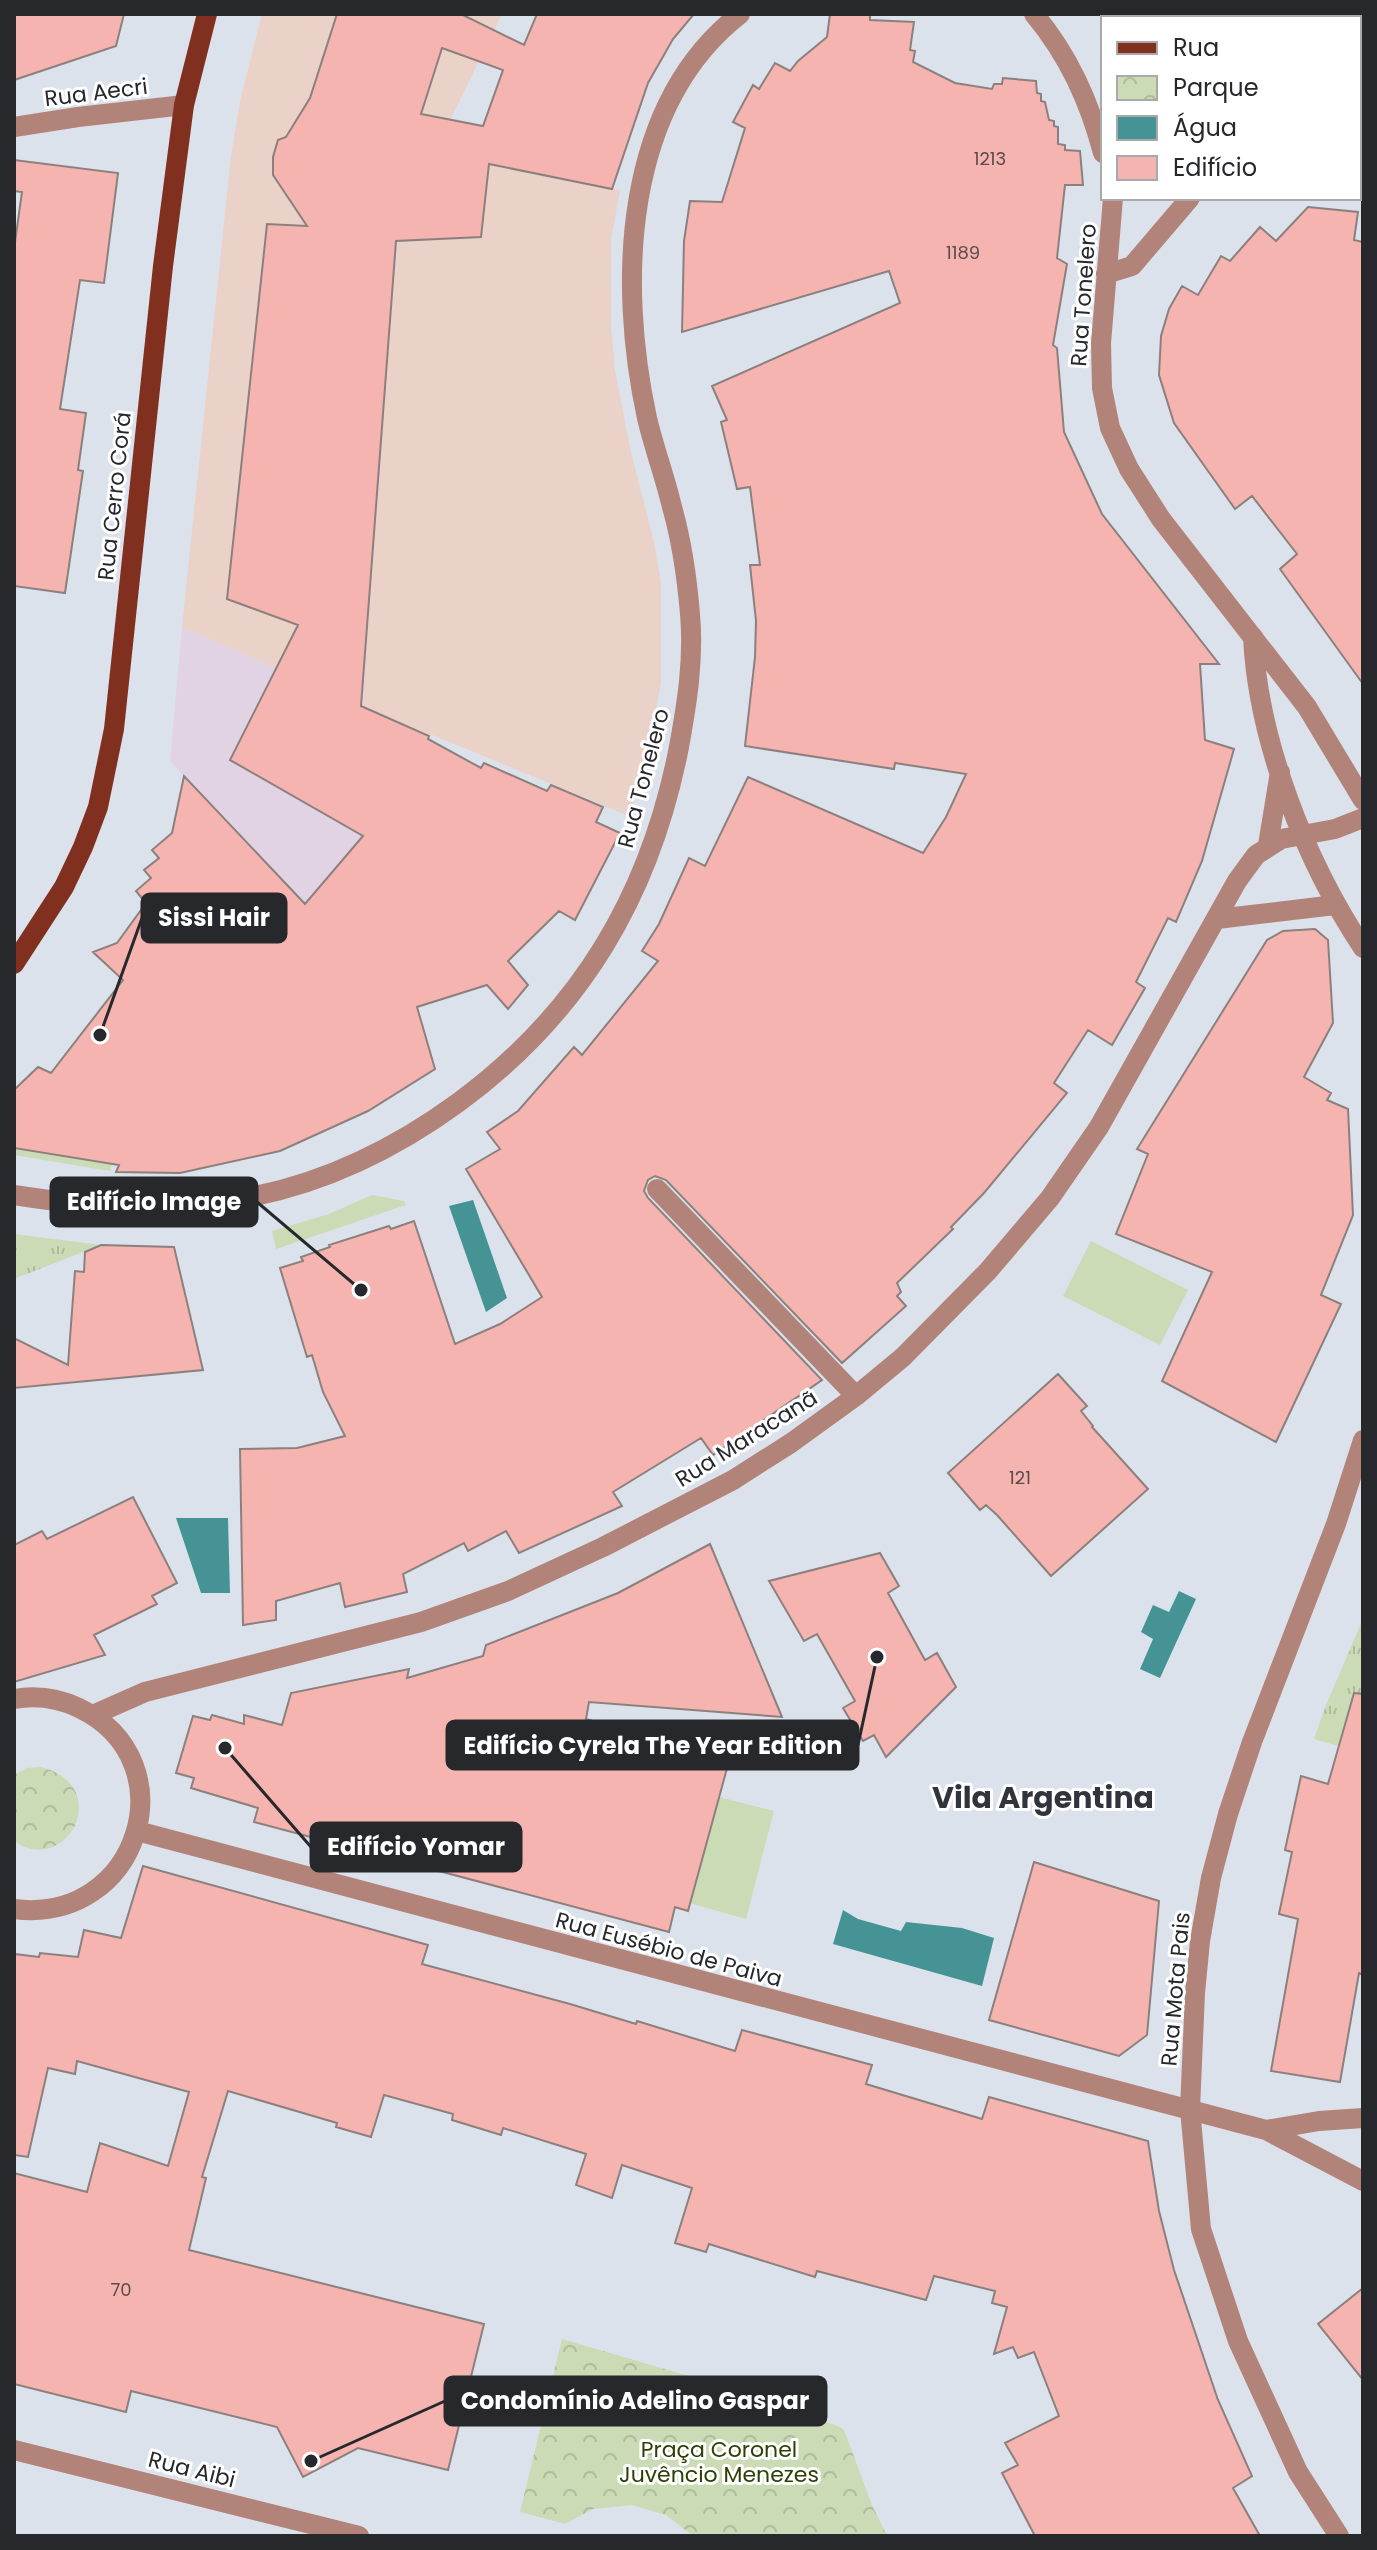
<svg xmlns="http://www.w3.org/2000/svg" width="1377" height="2550" viewBox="0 0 1377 2550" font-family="Poppins,sans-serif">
<defs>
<pattern id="grass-tufts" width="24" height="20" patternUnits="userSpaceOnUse" patternTransform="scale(2)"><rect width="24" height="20" fill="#cadbb6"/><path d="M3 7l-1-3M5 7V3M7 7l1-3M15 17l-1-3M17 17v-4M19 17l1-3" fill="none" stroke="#adbc9d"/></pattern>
<pattern id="park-crowns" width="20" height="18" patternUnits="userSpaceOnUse" patternTransform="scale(2)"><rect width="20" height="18" fill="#cadbb6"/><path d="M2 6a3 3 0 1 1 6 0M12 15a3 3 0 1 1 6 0" fill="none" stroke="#adbc9d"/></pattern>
</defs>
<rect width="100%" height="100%" fill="#dbe2eb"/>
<path fill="#ead2c9" d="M262,14H502L434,153L620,190L611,240V327L615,370L631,452L654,542L661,583V683L644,771L629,816L430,734L429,736L182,627L231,156L240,101Z"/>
<path fill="#e1d2e4" d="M182,627L429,736L402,794L304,904L170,761Z"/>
<path fill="url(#grass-tufts)" d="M14,1234L101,1245L14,1279Z
M1363,1619V1753L1314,1739L1326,1705Z"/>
<path fill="url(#park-crowns)" d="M1118,14H1232L1244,18H1119Z
M41,1767C115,1786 67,1878 14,1841V1775L27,1768Z
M562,2339L747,2393L840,2427L844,2430L872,2505L887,2536H693L666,2515L632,2505L593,2509L565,2524L520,2512Z"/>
<path fill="#cadbb6" d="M16,1146L112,1164L110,1171L14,1155Z
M372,1195L404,1201L406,1205L276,1249L272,1231L329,1214Z
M1091,1241L1188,1290L1160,1345L1063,1296Z
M719,1797L774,1811L746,1919L690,1903Z"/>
<path fill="#469396" d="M473,1200L507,1298L486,1312L449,1206Z
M176,1518H228L230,1593H201Z
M1179,1591L1196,1599L1160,1678L1140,1669L1153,1639L1141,1632L1153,1605L1169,1612Z
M843,1910L858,1919L901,1931L906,1922L962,1928L994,1938L982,1986L833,1944Z"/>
<path fill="#f5b4af" stroke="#8c807f" stroke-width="2" fill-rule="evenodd" d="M14,14H124L116,46L14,80Z
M337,14H461L524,45L537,14H694L673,39L648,83L612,189L489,164L481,237L396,241L361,706L429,736L428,739L481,768L484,763L547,791L551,785L603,807L596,822L620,833L575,920L559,911L508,961L528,985L508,1009L487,985L417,1007L435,1069L368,1111L280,1151L180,1173L116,1172L119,1165L14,1148V1090L38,1067L51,1073L123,980L93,952L117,943L146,903L136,891L151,878L144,870L159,858L152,850L172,833L184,776L305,904L363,836L230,760L298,625L227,599L267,224L307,226L273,175V157L278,140L286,137L310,98ZM442,48L503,70L483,126L421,114Z
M830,14H870V20L914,22L910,50L915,51L913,62L955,83L992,89L994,84H1002L1003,78L1036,81L1037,93L1041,94V101L1045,102L1049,120L1054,121V126L1058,127V144L1065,145V150L1080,151L1083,185H1065L1057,258L1067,264L1053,345L1057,348L1064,432L1102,514L1219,664H1200L1205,740L1234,749L1202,861L1176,922L1168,918L1136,982L1145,988L1112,1045L1088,1030L1054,1083L1067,1093L984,1193L951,1227L953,1229L897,1283L901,1292L897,1296L906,1306L842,1363L666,1180L655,1176L648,1180L644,1191L648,1198L822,1380L713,1455L701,1438L613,1492L622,1506L519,1553L506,1531L468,1551L464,1543L403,1574L407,1592L345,1607L340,1583L276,1601V1620L243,1625L240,1449L297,1448L345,1436L323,1392L312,1355L307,1357L280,1268L303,1261L301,1257L330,1247L329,1245L389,1226L391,1229L414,1221L455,1344L500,1324L542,1297L466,1169L500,1149L487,1132L518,1111L574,1047L582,1055L658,961L642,951L659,924L689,858L705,866L748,777L923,853L946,817L966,774L895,763L894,769L745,746L755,657L756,621L750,565H760L750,487L737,489L721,422L727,420L712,386L900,303L889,271L682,332L684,241L690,201L722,202L745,128L733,122L753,85L759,89L775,63L790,71L798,61L827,37Z
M14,160L118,173L104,283L80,280L60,409L86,413L78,470L83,471L65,593L14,586V249L22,192L14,191Z
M1308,207L1358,212L1354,240L1363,242V684L1280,569L1297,554L1252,496L1235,509L1174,423L1159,375L1161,336L1169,309L1182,286L1198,295L1221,256L1230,261L1260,227L1276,241Z
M1315,929L1328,940L1333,1023L1304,1077L1331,1093L1327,1100L1348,1109L1353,1215L1321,1295L1341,1304L1276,1442L1162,1381L1212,1272L1116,1234L1148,1154L1137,1149L1267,940L1283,931Z
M101,1245L174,1247L203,1370L14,1388V1338L68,1365L75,1271L84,1272L85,1252Z
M1058,1374L1087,1406L1081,1411L1093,1426L1092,1427L1148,1489L1051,1576L997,1515L986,1505L980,1510L948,1473Z
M133,1497L177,1583L152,1596L157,1604L94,1635L105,1655L14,1682V1545L42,1531L47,1539Z
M710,1544L782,1717L589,1702L586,1719L729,1761L688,1911L675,1907L669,1932L254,1822L258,1808L191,1788L194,1778L176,1773L193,1716L210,1720L212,1715L244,1724V1715L282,1725L291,1693L409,1669L407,1678L483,1656L486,1645L618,1593Z
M880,1553L899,1586L888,1593L925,1660L937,1653L956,1687L886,1757L874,1735L863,1741L843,1708L855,1701L817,1634L804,1641L769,1581Z
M1354,1693L1363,1694V1975L1359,1973L1340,2082L1271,2071L1298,1919L1279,1914L1292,1852L1285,1850L1301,1776L1328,1784Z
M1034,1862L1159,1901L1147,2035L1119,2056L989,2020Z
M143,1866L428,1945L422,1964L570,2004L636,2024L637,2021L735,2051L742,2030L872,2065L866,2084L982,2119L989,2097L1148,2141L1159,2211L1174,2270L1218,2400L1252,2476L1233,2488L1260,2536H1035L1002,2473L1018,2465L1005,2443L1059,2416L1034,2352L1018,2358L1013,2347L994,2354L1007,2307L992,2303L995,2291L934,2276L926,2300L817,2271L815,2277L709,2244L706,2252L675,2243L692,2188L622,2165L612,2198L576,2185L586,2154L503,2128L501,2135L452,2120L453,2114L384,2095L371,2137L336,2127L337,2123L228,2091L202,2177L206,2178L189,2250L484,2324L448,2470L358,2448L303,2477L277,2427L131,2391L126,2412L14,2384V2173L87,2192L100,2143L168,2166L189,2092L77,2061L75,2074L48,2068L28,2157L14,2155V1954L39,1957L40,1953L78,1957L84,1930L121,1938Z
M1363,2288V2380L1318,2324Z"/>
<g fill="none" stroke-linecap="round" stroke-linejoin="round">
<path stroke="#b28378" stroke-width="20" d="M1034,14C1069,56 1089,101 1103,153
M1297,14L1302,18
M1359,86L1363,94
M14,127L78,117L184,105
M1359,141H1363
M1113,198L1101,343L1102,388L1110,428L1129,469L1161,519L1307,707L1363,800
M1106,274L1132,266L1190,198
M1253,637C1258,742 1306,862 1363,948
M1268,845L1280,772
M1217,919L1335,905
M657,1189L856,1396
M14,1195C185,1222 317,1206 459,1102C581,1012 650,895 679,747C687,703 694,660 690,614C687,578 682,542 672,507C665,477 654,448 647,418C618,284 622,106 740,14
M14,1699C37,1695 58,1698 79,1708C190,1761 139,1925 14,1909
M93,1715L145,1692L421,1622L508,1591L603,1547L733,1480L791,1443L856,1396L903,1357L988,1271L1050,1198L1099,1127L1237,881L1256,855L1281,839L1335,829L1363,818
M137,1831L1266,2130L1363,2181
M1266,2130L1319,2121L1363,2118
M14,2450L359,2536
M1339,2536L1298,2472L1238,2341L1201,2229L1190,2109L1195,1993L1200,1941L1211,1878L1228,1814L1252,1742L1336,1524L1363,1440"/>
<path stroke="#813020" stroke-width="20" d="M14,964L64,887L83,847L98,807L114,729L163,266L184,105L207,14"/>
</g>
<g text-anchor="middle" stroke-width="6" stroke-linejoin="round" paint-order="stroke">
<g font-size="18" fill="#5a4b4d">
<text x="990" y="165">1213</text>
<text x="963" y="259">1189</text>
<text x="1020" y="1484">121</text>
<text x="121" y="2296">70</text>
</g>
<g font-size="22" fill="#26282c" stroke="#fff">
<text transform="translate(96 92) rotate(-7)" y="8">Rua Aecri</text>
<text transform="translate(1083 295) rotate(-86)" y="8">Rua Tonelero</text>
<text transform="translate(114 496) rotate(-84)" y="8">Rua Cerro Corá</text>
<text transform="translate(643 778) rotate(-75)" y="8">Rua Tonelero</text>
<text transform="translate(746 1438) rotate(-32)" y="8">Rua Maracanã</text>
<text transform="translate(669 1949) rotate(15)" y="8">Rua Eusébio de Paiva</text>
<text transform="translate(1175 1989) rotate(-85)" y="8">Rua Mota Pais</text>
<text transform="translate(192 2469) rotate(14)" y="8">Rua Aibi</text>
</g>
<g font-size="22" fill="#2d4106" stroke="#fff">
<text x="719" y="2457">Praça Coronel<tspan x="719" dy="25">Juvêncio Menezes</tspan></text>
</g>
<g font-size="30" font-weight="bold" fill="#30353c" stroke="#fff">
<text x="1043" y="1808">Vila Argentina</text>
</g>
</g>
<path fill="none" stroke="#26282c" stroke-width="3" d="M100 1035L142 918M361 1290L257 1202M877 1657L858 1745M225 1748L311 1847M311 2461L445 2401"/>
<g fill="#26282c" stroke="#fff" stroke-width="3">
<circle cx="100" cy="1035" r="8"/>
<circle cx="361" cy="1290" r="8"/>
<circle cx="877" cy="1657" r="8"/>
<circle cx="225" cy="1748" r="8"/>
<circle cx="311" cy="2461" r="8"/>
</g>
<g fill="#26282c" stroke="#26282c" stroke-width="3">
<rect x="142" y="894" width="144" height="48" rx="8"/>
<rect x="51" y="1178" width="206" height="48" rx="8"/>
<rect x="447" y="1721" width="411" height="48" rx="8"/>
<rect x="311" y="1823" width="210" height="48" rx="8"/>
<rect x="445" y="2377" width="381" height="48" rx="8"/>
</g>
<g font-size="24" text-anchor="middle" font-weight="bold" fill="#fff">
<text x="214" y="926">Sissi Hair</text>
<text x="154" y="1210">Edifício Image</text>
<text x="653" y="1754">Edifício Cyrela The Year Edition</text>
<text x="416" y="1855">Edifício Yomar</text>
<text x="635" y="2409">Condomínio Adelino Gaspar</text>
</g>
<rect width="1377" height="2550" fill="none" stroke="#26282c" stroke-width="32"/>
<rect x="1101" y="16" width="260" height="184" fill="#ffffff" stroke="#a8a9ab" stroke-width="2"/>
<rect x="1117" y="42" width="40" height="12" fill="#813020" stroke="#a8a9ab" stroke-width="2"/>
<text x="1173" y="56" font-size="24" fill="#26282c">Rua</text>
<rect x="1117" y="76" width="40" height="24" fill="url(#park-crowns)" stroke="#a8a9ab" stroke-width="2"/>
<text x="1173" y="96" font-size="24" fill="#26282c">Parque</text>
<rect x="1117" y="116" width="40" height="24" fill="#469396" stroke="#a8a9ab" stroke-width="2"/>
<text x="1173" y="136" font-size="24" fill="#26282c">Água</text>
<rect x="1117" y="156" width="40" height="24" fill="#f5b4af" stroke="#a8a9ab" stroke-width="2"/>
<text x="1173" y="176" font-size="24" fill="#26282c">Edifício</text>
</svg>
